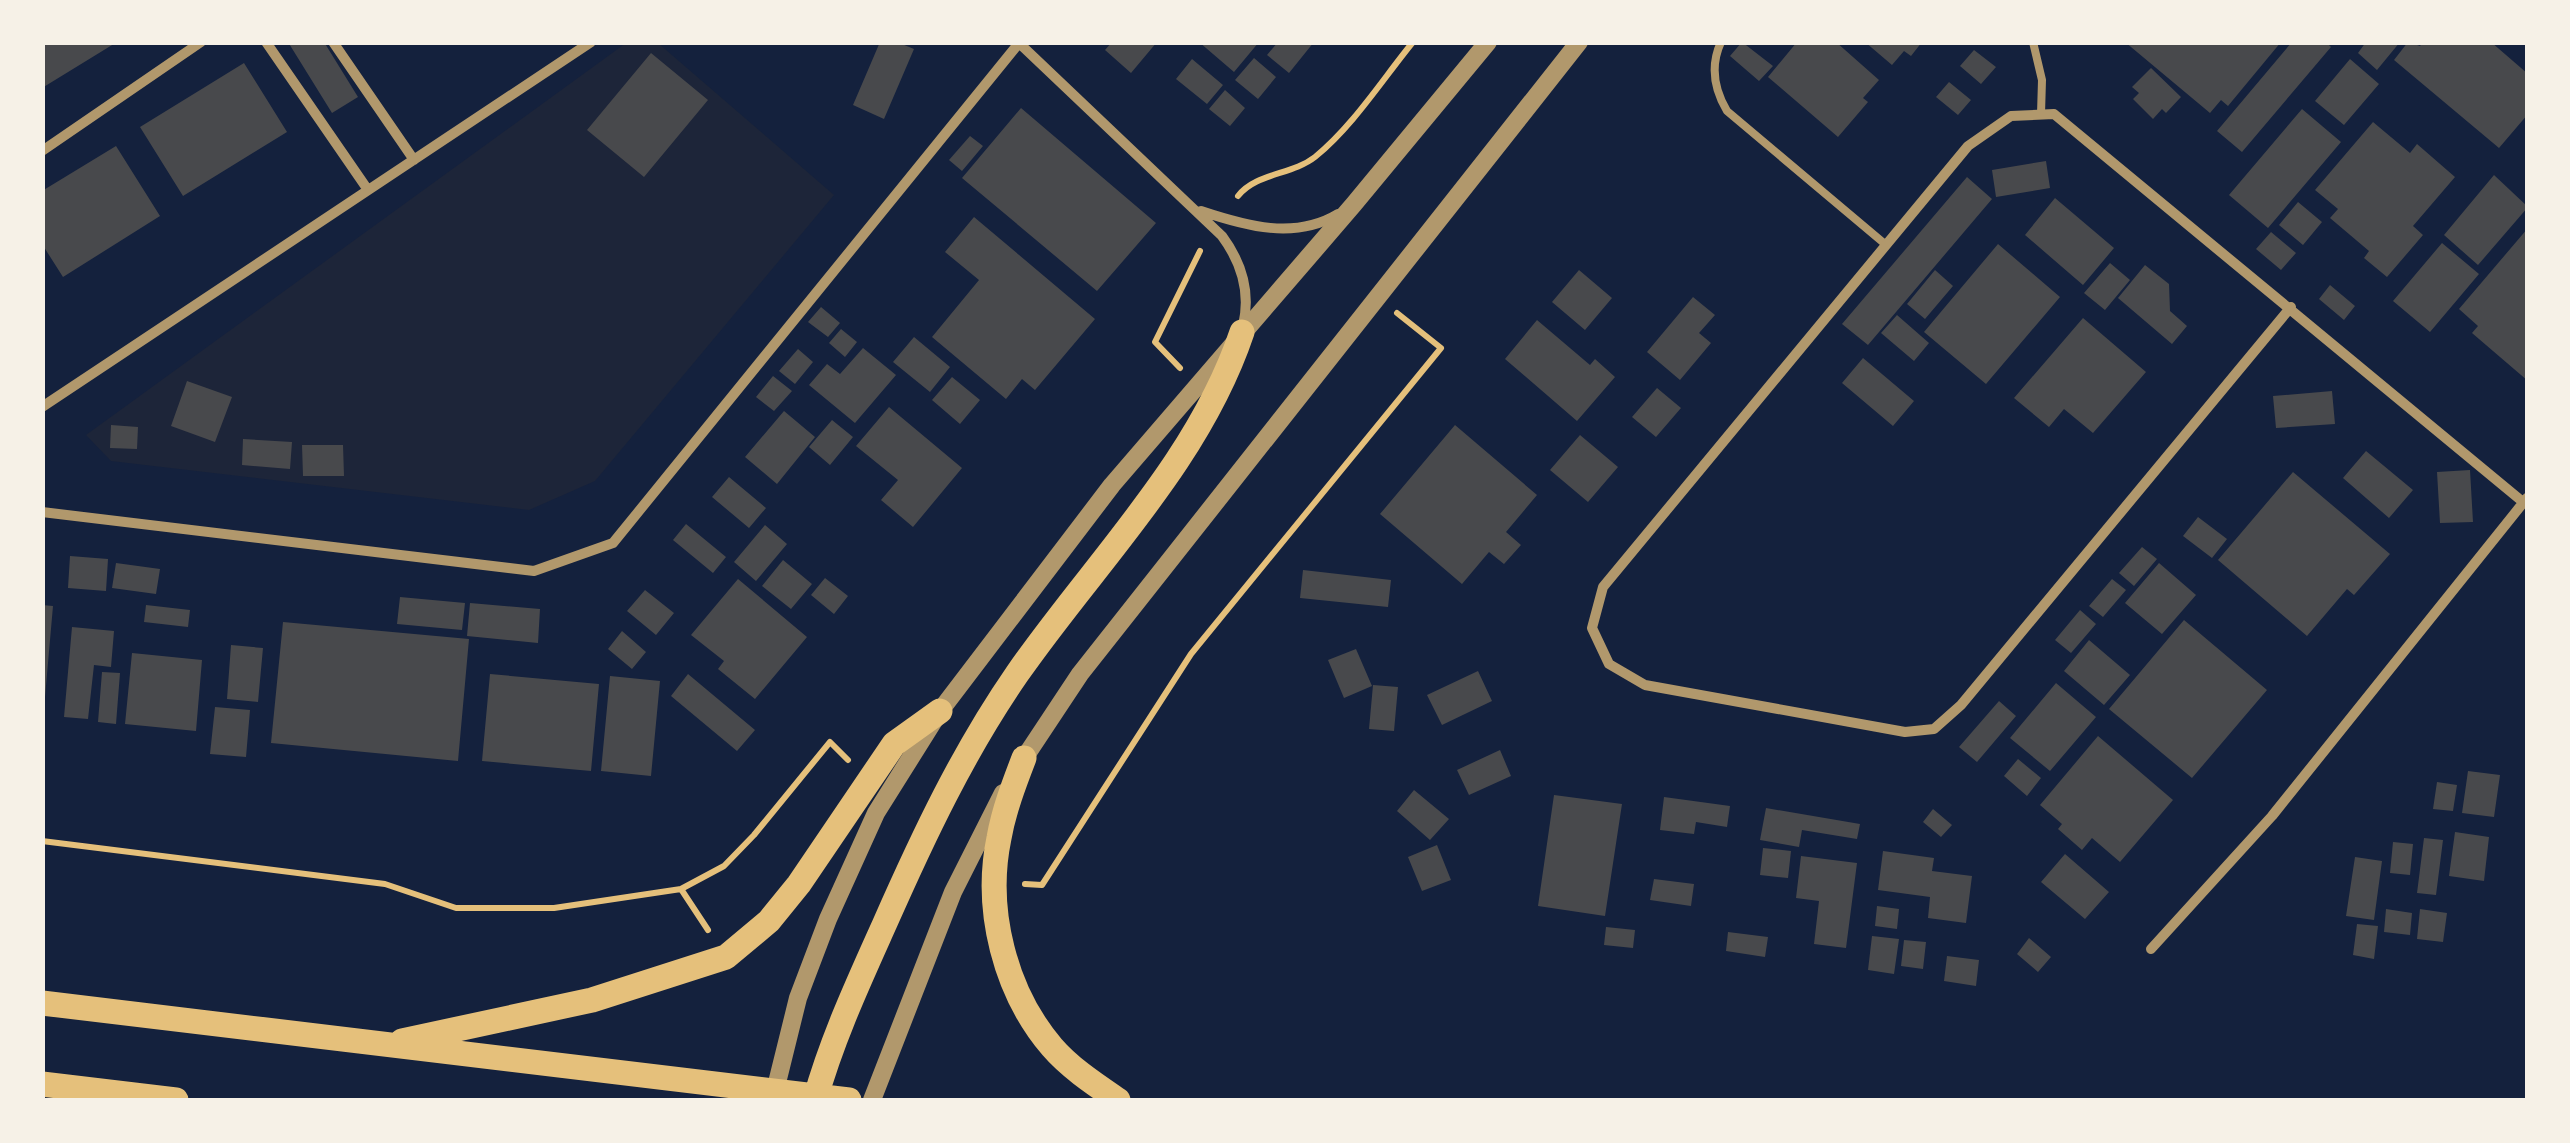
<svg xmlns="http://www.w3.org/2000/svg" width="2570" height="1143" viewBox="0 0 2570 1143" font-family="'Source Sans 3',sans-serif">
<rect width="100%" height="100%" fill="#14213d"/>
<path fill="#1d2539" d="M626,43H658L834,195L595,481L529,510L111,461L86,435Z"/>
<path fill="#48494c" d="M42,42H117L42,88Z
M288,42H324L358,97L332,113Z
M880,42H897L914,49L884,119L853,105Z
M1112,42H1157L1131,73L1105,50Z
M1199,42H1259L1234,72Z
M1278,42H1314L1289,73L1267,55Z
M1742,42L1773,66L1759,81L1730,56Z
M1797,42H1836L1879,80L1863,98L1868,102L1838,137L1768,77Z
M1865,42H1922L1911,56L1904,51L1892,65Z
M2125,42H2281L2228,106L2221,100L2210,113Z
M2292,42H2326L2331,47L2242,152L2217,131Z
M2366,42H2400L2377,70L2358,53Z
M2408,42L2420,46L2423,42H2491L2528,74V114L2499,148L2394,60Z
M1974,50L1996,67L1981,84L1960,66Z
M651,53L708,100L644,177L587,130Z
M1254,58L1276,77L1258,99L1235,80Z
M1192,59L1223,85L1207,104L1176,79Z
M2350,59L2379,84L2344,125L2315,101Z
M244,63L287,132L183,196L140,127Z
M2151,68L2181,97L2166,113L2162,109L2153,119L2133,99L2139,93L2132,87Z
M1949,82L1971,100L1958,115L1936,97Z
M1225,90L1245,108L1230,126L1209,109Z
M1021,108L1156,223L1097,291L962,178Z
M2302,109L2341,142L2268,228L2229,195Z
M2373,122L2410,153L2417,144L2455,177L2413,226L2423,235L2387,277L2364,258L2369,251L2330,218L2338,209L2315,190Z
M970,136L983,146L962,171L949,160Z
M116,146L160,216L63,277L42,244V191Z
M2046,161L2050,188L1996,197L1992,170Z
M2494,175L2528,207L2478,265L2444,235Z
M1967,177L1992,199L1868,345L1842,324Z
M2055,198L2114,248L2083,285L2025,235Z
M2298,202L2322,222L2303,245L2279,225Z
M974,217L1095,319L1035,390L1022,379L1006,399L932,337L979,280L945,252Z
M2528,228V381L2472,333L2478,326L2459,309Z
M2271,232L2296,253L2281,270L2256,249Z
M2442,243L2479,274L2430,332L2393,301Z
M1998,244L2060,297L1986,384L1924,332Z
M2110,263L2130,280L2105,310L2084,293Z
M2145,265L2169,284L2170,311L2187,326L2172,344L2118,298Z
M1579,270L1612,298L1585,330L1552,302Z
M1935,270L1953,286L1925,319L1907,304Z
M2330,285L2355,306L2344,320L2319,299Z
M1693,297L1715,315L1699,333L1711,343L1680,380L1647,352Z
M821,307L840,323L828,337L808,322Z
M1897,315L1929,343L1914,361L1881,333Z
M2083,318L2146,372L2093,433L2064,409L2049,427L2014,398Z
M1537,320L1590,365L1595,359L1615,377L1577,421L1505,359Z
M841,329L857,342L845,357L829,343Z
M914,337L950,367L930,392L893,362Z
M863,348L896,375L855,423L809,385L827,364L840,374Z
M798,349L813,362L795,384L779,371Z
M1863,358L1914,401L1893,426L1842,383Z
M773,376L792,391L774,411L756,397Z
M952,377L980,400L960,424L932,400Z
M187,381L232,397L215,442L171,426Z
M1657,388L1681,408L1656,437L1632,417Z
M2332,391L2335,424L2276,428L2273,396Z
M889,407L962,468L913,527L881,500L898,480L856,446Z
M784,411L815,437L777,484L745,457Z
M832,420L853,437L830,465L809,447Z
M111,425L138,427L137,449L110,448Z
M1455,425L1537,495L1506,532L1521,545L1504,564L1489,552L1462,584L1380,514Z
M1580,435L1618,467L1588,502L1550,470Z
M243,439L292,442L290,469L242,465Z
M302,445H343L344,476H303Z
M2366,451L2413,490L2389,518L2343,478Z
M2470,470L2473,522L2440,523L2437,472Z
M2293,472L2390,554L2354,595L2347,589L2307,636L2218,560Z
M729,477L766,508L749,528L712,497Z
M2198,517L2227,539L2212,558L2183,536Z
M686,524L726,557L713,573L673,540Z
M765,525L787,544L756,581L734,562Z
M2142,547L2157,559L2134,586L2119,573Z
M70,556L108,559L106,591L68,588Z
M783,560L812,584L791,609L762,586Z
M116,563L160,569L156,594L112,588Z
M2159,563L2196,595L2162,634L2125,603Z
M1303,570L1391,580L1388,607L1300,598Z
M825,578L848,596L834,614L811,595Z
M738,579L807,637L755,699L718,669L724,661L691,635Z
M2112,579L2126,590L2103,617L2089,606Z
M645,590L674,613L656,635L627,611Z
M400,597L465,603L462,630L397,624Z
M470,603L540,609L538,643L467,636Z
M42,605L53,606L45,697H42Z
M146,605L190,610L188,627L144,622Z
M2080,610L2096,624L2071,653L2055,640Z
M2184,620L2267,690L2192,778L2109,709Z
M283,622L469,639L458,761L271,743Z
M72,627L114,631L111,667L94,665L88,719L64,717Z
M622,631L646,652L632,669L608,649Z
M2089,640L2130,675L2104,705L2064,671Z
M231,645L263,648L258,702L227,699Z
M1356,649L1372,686L1344,698L1328,660Z
M132,653L202,660L196,731L125,724Z
M1478,671L1492,701L1442,725L1427,695Z
M102,672L120,673L116,724L98,722Z
M490,674L599,684L591,771L482,761Z
M688,674L755,730L737,751L671,696Z
M610,676L660,681L651,776L601,771Z
M2056,683L2096,717L2050,771L2010,738Z
M1373,685L1398,687L1394,731L1369,729Z
M1999,701L2016,716L1977,762L1959,747Z
M215,707L250,710L246,757L210,754Z
M2098,736L2173,800L2120,862L2092,838L2082,850L2058,829L2062,824L2040,805Z
M1500,750L1511,776L1469,795L1457,770Z
M2018,759L2041,778L2027,796L2004,776Z
M2468,771L2500,775L2494,817L2462,813Z
M2437,782L2457,785L2453,811L2433,809Z
M1414,790L1449,819L1430,840L1397,811Z
M1554,795L1622,804L1605,916L1538,906Z
M1664,797L1730,806L1727,827L1696,822L1694,834L1660,830Z
M1766,808L1860,824L1857,839L1802,830L1799,847L1760,840Z
M1933,809L1952,825L1941,837L1923,822Z
M2455,832L2489,837L2484,881L2449,876Z
M2424,838L2443,840L2436,895L2417,893Z
M2393,842L2413,844L2410,875L2390,873Z
M1437,845L1451,880L1422,891L1408,857Z
M1763,848L1791,851L1788,878L1760,875Z
M1883,851L1934,858L1932,871L1972,876L1966,923L1928,918L1930,897L1878,890Z
M2065,854L2109,892L2085,919L2041,882Z
M1801,856L1857,863L1846,948L1814,944L1819,901L1796,898Z
M2355,857L2382,861L2374,920L2346,916Z
M1654,879L1694,884L1691,906L1650,900Z
M1877,906L1899,909L1897,929L1875,926Z
M2386,909L2412,913L2410,935L2384,932Z
M2420,909L2447,913L2443,942L2417,939Z
M2357,924L2378,926L2374,959L2353,955Z
M1606,927L1635,930L1633,948L1604,945Z
M1728,932L1768,937L1765,957L1726,951Z
M1872,936L1899,939L1894,974L1868,970Z
M2029,938L2051,957L2038,972L2017,954Z
M1904,940L1926,942L1923,969L1901,966Z
M1947,956L1979,960L1976,986L1944,981Z"/>
<g fill="none" stroke-linecap="round" stroke-linejoin="round">
<path stroke="#e5c07b" stroke-width="6" d="M1238,196C1256,173 1292,175 1315,157C1353,126 1382,80 1413,42
M1180,368L1155,342L1200,251
M42,841L385,884L456,908H554L681,889L724,866L754,835L830,742L848,760
M1025,884L1042,885L1191,654L1441,348L1397,313
M681,889L708,930"/>
<path stroke="#b1986c" stroke-width="8" d="M1721,42C1710,66 1714,89 1727,111L1885,244
M2033,42L2042,80L2041,114"/>
<path stroke="#b1986c" stroke-width="10" d="M266,42L368,190
M333,42L414,160
M1018,42L1222,236C1242,263 1251,292 1243,326
M42,151L201,42
M1201,211C1246,226 1295,240 1338,214
M2291,307L1961,705L1934,729L1905,732L1645,685L1609,664L1592,628L1603,587L1968,146L2011,116L2054,114L2523,502
M42,407L591,42
M42,512L534,571L613,543L1019,43
M2151,949L2272,816L2527,498"/>
<path stroke="#b1986c" stroke-width="18" d="M1019,766L1080,674L1579,42
M775,1091L798,998L828,919L876,813L940,711L1112,485L1354,204L1488,42
M872,1100L953,892L1003,793"/>
<path stroke="#e5c07b" stroke-width="25" d="M1024,758C1014,784 1004,810 999,838C984,910 1005,992 1052,1047C1070,1068 1096,1085 1118,1100
M42,1003L849,1100
M402,1041L592,1000L726,957L769,921L799,884L894,744L940,711
M42,1084L176,1100
M815,1100C832,1039 859,981 885,923C923,837 963,752 1017,674C1094,563 1198,463 1242,332"/>
</g>
<rect width="2570" height="1143" fill="none" stroke="#f6f1e7" stroke-width="90"/>
</svg>
